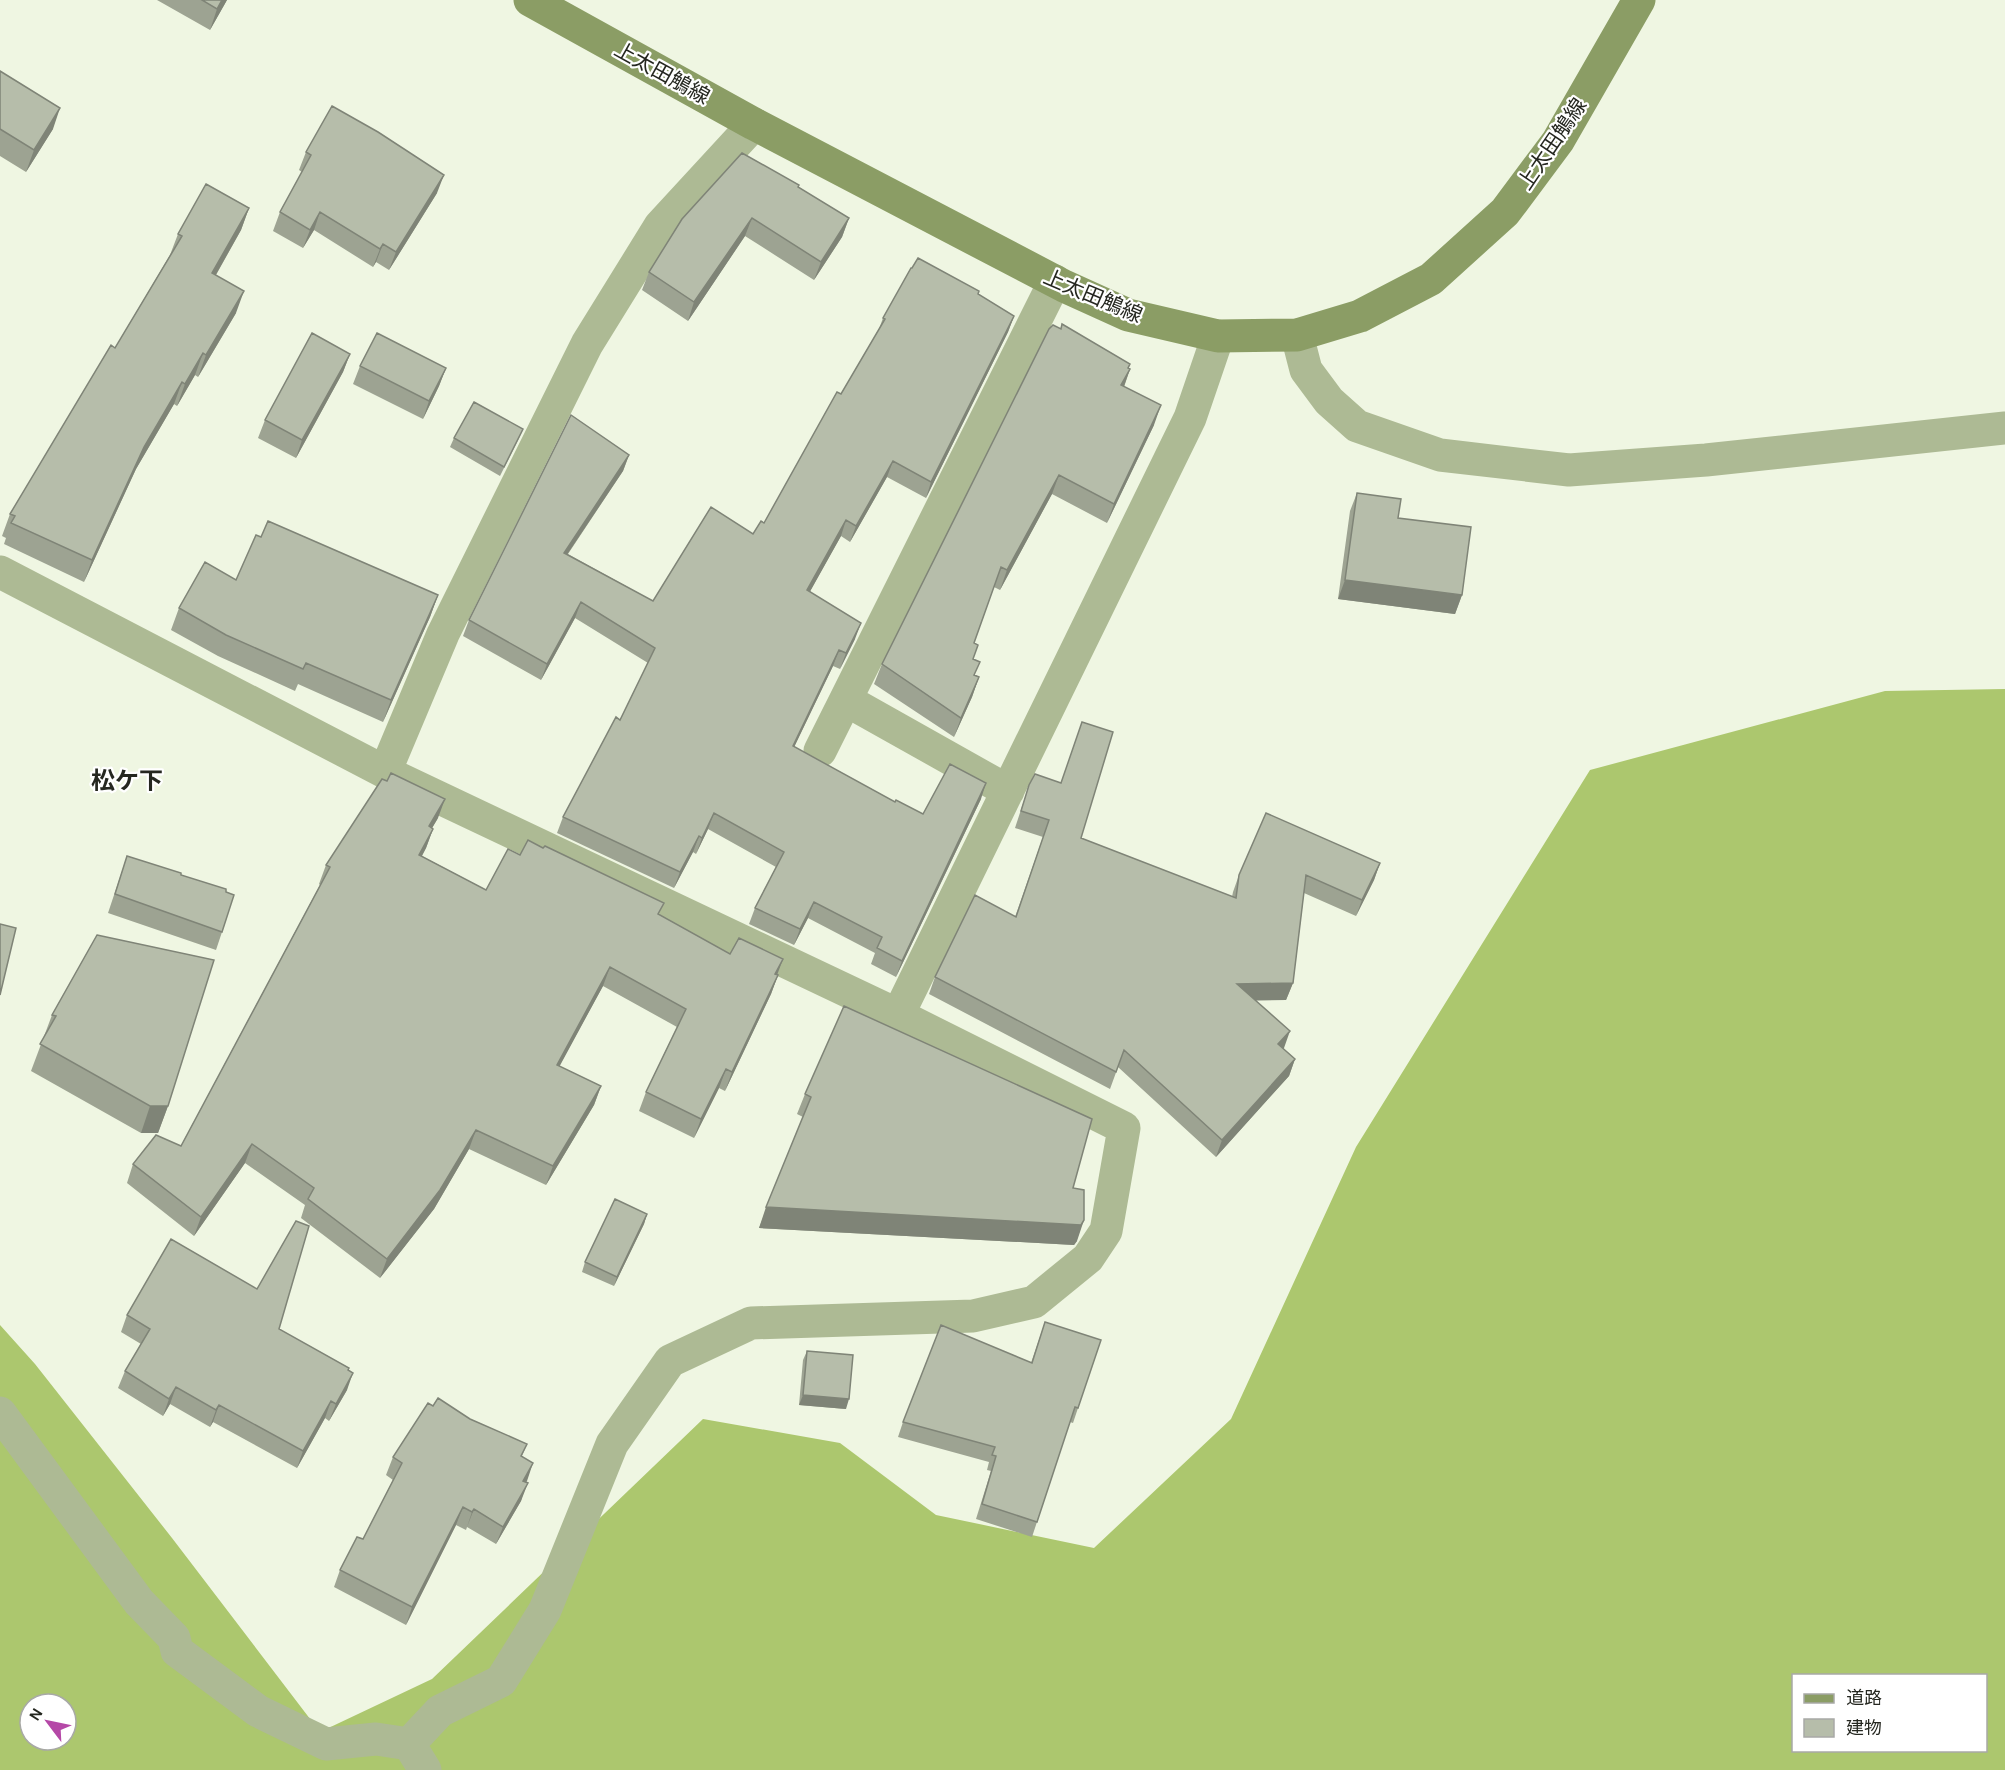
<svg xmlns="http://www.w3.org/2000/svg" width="2005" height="1770" viewBox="0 0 2005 1770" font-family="Karla,'Noto Sans JP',sans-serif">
<rect width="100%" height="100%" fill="#eff6e2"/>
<path fill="#acc76e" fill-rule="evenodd" d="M2005,689V1770H0V1325L35,1364L172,1538L320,1732L432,1679L703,1419L840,1443L936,1515L1094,1548L1231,1419L1356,1147L1590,770L1885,691ZM1794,1676H1986V1750H1794ZM30,1704H66V1740H30Z"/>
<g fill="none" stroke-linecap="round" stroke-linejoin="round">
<path stroke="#adba94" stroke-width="33" d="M1297,335L1306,370L1329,401L1357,426L1440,455L1569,470L1706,460L2005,428
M0,572L385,772L898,1015L1124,1128L1106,1231L1088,1258L1034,1302L973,1316L751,1323L670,1361L612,1444L545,1610L501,1681L440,1711L409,1744
M846,700L1008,791
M820,751L1055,281
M385,772L443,634L587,344L660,226L754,124
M898,1015L1190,418L1218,336
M0,1413L139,1602L174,1638L177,1651L258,1711L326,1744L376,1739L409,1744
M409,1744L425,1770"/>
<path stroke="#8b9d65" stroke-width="33" d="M530,0L754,124L1064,286L1128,315L1218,336L1297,335L1360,316L1431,279L1505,212L1558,141L1639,0"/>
</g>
<path fill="#9da392" d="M157,0H227L210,30Z
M0,71L53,129L26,172L0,156Z
M306,152L437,193L389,270L376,262L373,267L314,230L303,248L273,231L280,212L302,172L299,170Z
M798,187L849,218L842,237L814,280L745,236L688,321L642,290L649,272Z
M249,208L241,230L216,275L236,313L198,377L195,375L177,406L174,404L136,469L84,582L4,544L6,538L2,536L10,514L115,348L170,255L178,234Z
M978,294L1014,316L1008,332L926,498L887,477L850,542L841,536L810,591L855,639L840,669L833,666L794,747L895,802L923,814L981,799L896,977L871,964L875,953L808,918L794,945L749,924L755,908L776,867L708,829L696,854L693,852L674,888L557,833L563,817L620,720L648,663L575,618L541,680L463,636L469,620L629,455L623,471L568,554L653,601L753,534L764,523L841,394L879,329L883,318Z
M350,354L343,372L296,458L258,438L265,420Z
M360,366L446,368L439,386L423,419L353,384Z
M1128,368L1130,369L1124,387L1154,425L1107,523L1052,494L1000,590L994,587L974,643L978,645L973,659L975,675L979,677L972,697L954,737L874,684L882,664Z
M523,429L519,438L500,476L450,447L454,438Z
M1357,493L1398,518L1462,595L1455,614L1338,599L1350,511Z
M261,537L438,595L430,617L383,722L298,684L295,691L218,656L171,630L179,608L236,580Z
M1029,785L1081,838L1232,897L1233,892L1239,875L1380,863L1374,880L1356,916L1304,893L1293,983L1286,1000H1256L1284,1048H1283L1295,1059L1289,1076L1216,1157L1118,1067L1110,1089L929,994L935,977L1015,917L1043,837L1015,828Z
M438,818L432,828L433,829L426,848L422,856L486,890L520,855L660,915L730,954L778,975L771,994L725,1091L719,1088L694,1138L639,1111L646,1092L677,1027L603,986L559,1066L601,1086L594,1105L546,1185L469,1149L434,1209L380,1278L301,1218L305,1205L245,1163L194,1236L127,1183L133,1164L181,1146L320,885L319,884L326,865Z
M127,856L181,875L222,932L216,950L108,913Z
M97,935L168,1106L158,1133H141L31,1071L52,1015Z
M805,1094L1073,1188L1077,1241L1074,1245L759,1228L803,1117L797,1114Z
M647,1214L644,1224L614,1286L582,1272L585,1262Z
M127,1315L349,1368L347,1390L329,1421L325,1418L297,1468L213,1422L210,1427L170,1404L163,1416L118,1388L125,1371L141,1344L121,1332Z
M1045,1322L1078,1408L1073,1423L1070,1422L1032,1537L976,1519L991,1471L987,1470L989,1462L898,1437L903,1422L1031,1363Z
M807,1351L846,1409L799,1405L803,1360Z
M433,1406L470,1419L527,1444L522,1456L526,1482L521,1501L496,1544L467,1527L466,1530L456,1525L406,1625L334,1587L340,1570L363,1539L393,1480L386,1475L393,1457Z"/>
<path fill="#7f8477" d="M222,0H227L210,30L217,9Z
M60,108L53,129L26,172L34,150Z
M444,175L437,193L389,270L396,252Z
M249,208L241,230L205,294L212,273Z
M320,212L314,230L303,248L310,230Z
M752,218L745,236L688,321L694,302Z
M849,218L842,237L814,280L821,262Z
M383,244L376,262L373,267L380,249Z
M244,291L236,313L198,377L206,355Z
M1014,316L1008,332L926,498L931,482Z
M203,353L195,375L177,406L185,384Z
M350,354L343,372L296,458L302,440Z
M1130,364L1124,380L1130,369L1123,389L1114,405L1128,368Z
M446,368L439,386L423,419L429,401Z
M182,382L174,404L136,469L84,582L92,560L144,447Z
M1161,405L1154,425L1107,523L1114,504Z
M629,455L623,471L558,568L564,553Z
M893,461L887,477L850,542L856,526Z
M1059,475L1052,494L1000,590L1007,570Z
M846,520L841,536L802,606L807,590Z
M1345,580L1462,595L1455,614L1338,599Z
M438,595L430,617L383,722L391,700Z
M581,602L575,618L541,680L547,664Z
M861,623L855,639L840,669L846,653Z
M839,650L833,666L787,762L793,746Z
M979,677L972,697L954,737L961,718Z
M986,783L981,799L896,977L902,961Z
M445,799L438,818L422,845L429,826Z
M714,813L708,829L696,854L702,838Z
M433,829L426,848L412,874L419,855Z
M699,836L693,852L674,888L680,872Z
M1380,863L1374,880L1356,916L1362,900Z
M814,902L808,918L794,945L800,929Z
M783,959L776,978L775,974Z
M610,967L603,986L550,1084L557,1065Z
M778,975L771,994L725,1091L732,1072Z
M1293,983L1286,1000L1231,1001L1237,984Z
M1290,1031L1284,1048L1272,1061L1278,1044Z
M1295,1059L1289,1076L1216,1157L1222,1140Z
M726,1069L719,1088L694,1138L701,1119Z
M601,1086L594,1105L546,1185L553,1166Z
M150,1106H168L158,1133H141Z
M476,1130L469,1149L434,1209L380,1278L387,1259Z
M252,1144L245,1163L194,1236L201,1217Z
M766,1207L1084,1220L1077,1241L1074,1245L759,1228Z
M647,1214L644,1224L614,1286L617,1277Z
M353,1373L347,1390L329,1421L336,1404Z
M176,1387L170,1404L163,1416L169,1399Z
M803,1395L849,1399L846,1409L799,1405Z
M331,1401L325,1418L297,1468L303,1451Z
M219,1405L213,1422L210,1427L216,1410Z
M533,1463L527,1481L516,1499L523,1481Z
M528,1483L521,1501L496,1544L503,1527Z
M463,1507L456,1525L406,1625L412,1607Z
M474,1509L467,1527L466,1530L472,1512Z"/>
<path fill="#b6bdaa" stroke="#7f8477" stroke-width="1.5" d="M202,0H222L217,9Z
M0,71L60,108L34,150L0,129Z
M332,106L378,132L444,175L396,252L383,244L380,249L320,212L310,230L280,212L311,155L306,152Z
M742,153L799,185L798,187L849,218L821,262L752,218L694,302L649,272L682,219Z
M206,184L249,208L212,273L244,291L206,355L203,353L185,384L182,382L144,447L92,560L11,523L15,516L10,514L111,345L115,348L182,236L178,234Z
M918,258L979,291L978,294L1014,316L931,482L893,461L856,526L846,520L807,590L861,623L846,653L839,650L793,746L895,802L896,800L923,814L950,764L986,783L902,961L877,948L882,937L814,902L800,929L755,908L784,852L714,813L702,838L699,836L680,872L563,817L616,717L620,720L655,648L581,602L547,664L469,620L571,415L629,455L564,553L653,601L711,507L753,534L761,521L764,523L837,392L841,394L885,319L883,318L911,268H912Z
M1062,324L1130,364L1128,368L1130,369L1121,385L1161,405L1114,504L1059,475L1007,570L1001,567L974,643L978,645L973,659L980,662L974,675L979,677L961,718L882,664L1049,329L1053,325L1061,329Z
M312,333L350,354L302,440L265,420Z
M377,333L446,368L429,401L360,366Z
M474,402L523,429L504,467L454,438Z
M1357,493L1401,499L1398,518L1471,527L1462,595L1345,580Z
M268,521L438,595L391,700L306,663L303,669L226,635L179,608L205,562L236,580L256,535L261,537Z
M1082,722L1113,732L1081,838L1236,898L1239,875L1266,813L1380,863L1362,900L1306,875L1293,983L1237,984L1290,1031L1278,1044L1295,1059L1222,1140L1124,1050L1116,1072L935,977L975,895L1016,917L1049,820L1021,811L1029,785L1035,774L1061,783Z
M391,773L445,799L429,826L433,829L419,855L486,890L508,849L520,855L528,840L543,848L545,846L664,903L658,914L730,954L739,938L783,959L775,974L778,975L732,1072L726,1069L701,1119L646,1092L686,1009L610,967L557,1065L601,1086L553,1166L476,1130L440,1190L387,1259L308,1199L314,1188L252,1144L201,1217L133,1164L156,1135L181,1146L330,867L326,865L382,779L387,781Z
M127,856L181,873V875L226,889V892L234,895L222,932L115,894Z
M0,924L16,928L0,995Z
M97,935L214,960L168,1106H150L40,1044L56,1016L52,1015Z
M844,1006L1092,1119L1073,1188L1084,1190V1220L1081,1225L766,1207L811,1097L805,1094Z
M615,1199L647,1214L617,1277L585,1262Z
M296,1221L309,1226L279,1329L349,1368L348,1370L353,1373L336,1404L331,1401L303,1451L219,1405L216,1410L176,1387L169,1399L125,1371L150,1329L127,1315L171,1239L257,1289Z
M1045,1322L1101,1340L1078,1408L1075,1407L1037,1522L982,1504L996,1456L992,1455L995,1447L903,1422L941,1325L1032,1363Z
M807,1351L853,1355L849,1399L803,1395Z
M438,1398L470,1419L527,1444L521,1456L533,1463L523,1481L528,1483L503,1527L474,1509L472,1512L463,1507L412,1607L340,1570L357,1537L363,1539L402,1463L393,1457L428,1403L433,1406Z"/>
<g text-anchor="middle" stroke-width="4.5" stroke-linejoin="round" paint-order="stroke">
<g font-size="21" fill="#252720" stroke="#fff">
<text transform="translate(662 73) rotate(29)" y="7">上太田鵤線</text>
<text transform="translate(1552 144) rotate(-56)" y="7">上太田鵤線</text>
<text transform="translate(1093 296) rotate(23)" y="7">上太田鵤線</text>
</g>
<g font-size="24" font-weight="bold" fill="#252720" stroke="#fff">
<text x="127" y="789">松ケ下</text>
</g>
</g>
<rect x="1792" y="1674" width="195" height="78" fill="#ffffff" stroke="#a8a9a6" stroke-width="1.5"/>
<rect x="1804" y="1694" width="30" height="9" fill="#8b9d65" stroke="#a8a9a6" stroke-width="1.5"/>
<text x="1846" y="1704" font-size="18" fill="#252720">道路</text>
<rect x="1804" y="1719" width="30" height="18" fill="#b6bdaa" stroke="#a8a9a6" stroke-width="1.5"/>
<text x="1846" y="1734" font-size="18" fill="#252720">建物</text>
<g transform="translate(48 1722) rotate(302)"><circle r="28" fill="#ffffff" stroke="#a8a9a6" stroke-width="1.5"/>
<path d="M0-4.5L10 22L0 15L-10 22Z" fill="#b548a7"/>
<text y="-9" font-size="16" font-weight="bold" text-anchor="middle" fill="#252720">N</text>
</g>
</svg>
